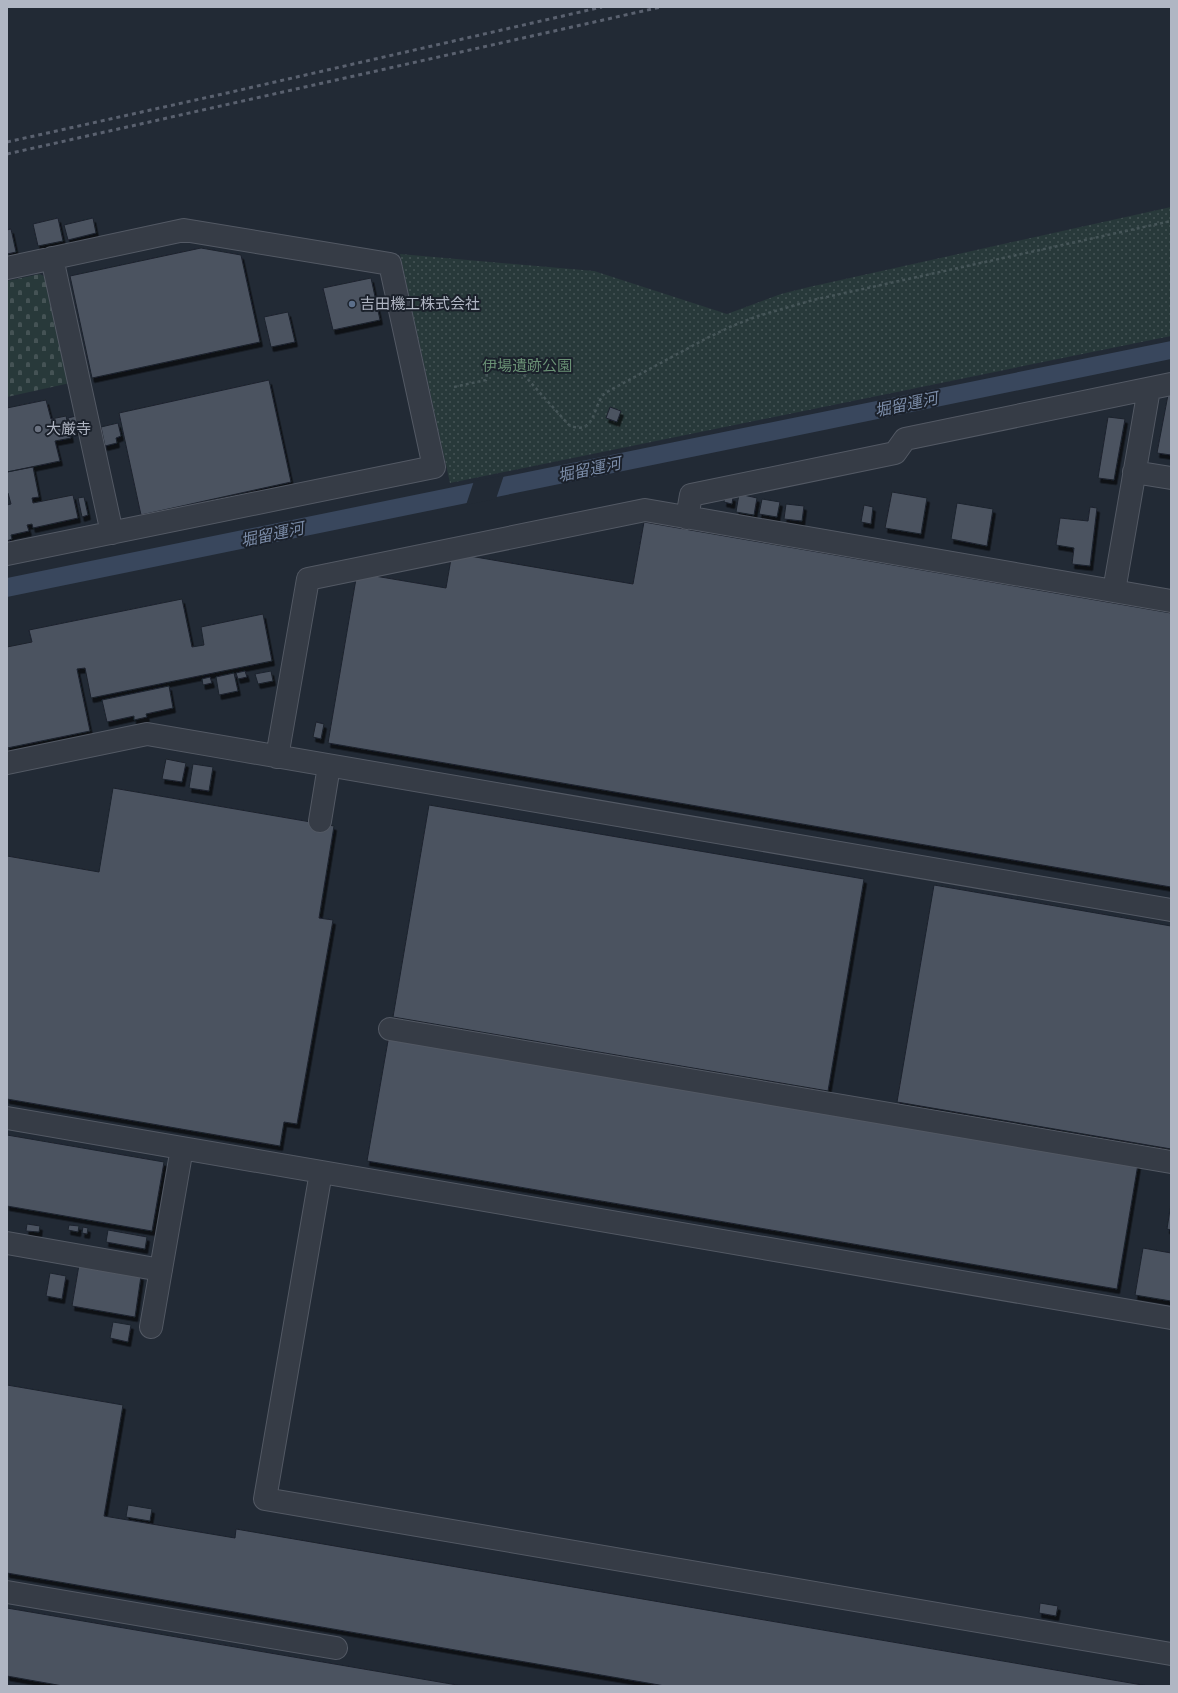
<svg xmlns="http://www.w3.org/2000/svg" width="1178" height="1693" viewBox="0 0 1178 1693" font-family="Signika,'Noto Sans JP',sans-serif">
<defs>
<pattern id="cemetery-stones" width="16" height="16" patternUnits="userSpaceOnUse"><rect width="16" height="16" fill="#28393a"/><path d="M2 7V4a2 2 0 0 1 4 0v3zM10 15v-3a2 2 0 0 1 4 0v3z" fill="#455355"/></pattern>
<pattern id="park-dots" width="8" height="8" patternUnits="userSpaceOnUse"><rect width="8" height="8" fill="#28393a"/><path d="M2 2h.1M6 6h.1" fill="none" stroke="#455355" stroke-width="1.8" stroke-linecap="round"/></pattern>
<filter id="shadow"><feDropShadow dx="2.5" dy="4.5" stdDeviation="0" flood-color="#0009"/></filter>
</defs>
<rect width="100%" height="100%" fill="#222a35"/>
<path fill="url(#cemetery-stones)" d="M40,274L47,278L70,383L7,397V281Z"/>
<path fill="url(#park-dots)" d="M1171,207V336L450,483L400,254L594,271L727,314L781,294L809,287Z"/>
<path fill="#39475d" d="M1171,341V359L7,597V578Z"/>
<path fill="#222a35" d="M504,475L496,499L466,505L474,481Z"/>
<path fill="#4b5361" stroke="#1d232d" filter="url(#shadow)" d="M58,218L63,241L38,246L33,224Z
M93,218L96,233L68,240L64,225Z
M11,229L16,252L7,254V230Z
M201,248L241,255L260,342L92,378L70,276Z
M371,278L380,320L333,330L323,288Z
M288,312L295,342L271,347L264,317Z
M269,380L291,482L141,515L119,413Z
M1168,395L1171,396V455L1157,453Z
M46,400L51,419L66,416L71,438L55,441L60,461L7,472V408Z
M610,407L621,411L617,422L606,418Z
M76,416L79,430L71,431L68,418Z
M1108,417L1125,419L1114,480L1098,478Z
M118,423L121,436L116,438L117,443L105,446L101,427Z
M33,467L39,497L32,498L33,503L73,495L78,518L33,528L32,524L27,525L29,531L11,535L12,539L7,541V505L11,504L8,493H7V472Z
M892,492L927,498L921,534L885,528Z
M739,494L757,498L754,515L736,512Z
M725,496L733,497L732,504L724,502Z
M84,497L88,515L82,517L78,498Z
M762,499L780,502L777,517L759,514Z
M957,503L993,509L987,546L951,539Z
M786,504L804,506L802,521L784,519Z
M864,505L873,507L871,524L861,522Z
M1090,507L1097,508L1090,566L1072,564L1074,548L1056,545L1060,518L1088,521Z
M644,522L1171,613V887L328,743L357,573L446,588L452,553L633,584Z
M182,599L192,647L204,645L201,627L263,614L272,661L91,698L85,668L77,669L90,731L7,748V647L32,642L29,630Z
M245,671L247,677L238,679L236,673Z
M271,671L273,681L258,684L255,674Z
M234,673L238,691L219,695L216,677Z
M210,677L212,683L203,685L202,679Z
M169,686L173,708L146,714L147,717L134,720V716L107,722L102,700Z
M316,722L324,724L321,739L313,737Z
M166,759L186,763L182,782L162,779Z
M193,764L213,767L209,791L189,788Z
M113,788L334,826L319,918L333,920L297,1124L284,1122L280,1146L7,1099V856L99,872Z
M429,805L864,879L828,1091L393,1017Z
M934,885L1171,926V1149L897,1102Z
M389,1035L1138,1164L1117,1289L367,1161Z
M7,1135L164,1162L152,1231L7,1206Z
M1171,1203V1230L1167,1229Z
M27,1224L40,1226L39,1232L26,1231Z
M69,1225L79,1226L78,1232L68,1230Z
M83,1227L88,1228L87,1234L82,1233Z
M108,1230L147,1237L145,1249L106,1242Z
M1143,1248L1171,1253V1301L1135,1295Z
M79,1265L141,1276L135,1317L72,1306Z
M50,1273L66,1276L62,1299L46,1296Z
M113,1322L131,1325L128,1342L110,1338Z
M7,1385L123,1405L104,1516L235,1538L236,1529L1148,1686H665L7,1573Z
M128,1505L152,1509L150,1521L126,1517Z
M1040,1603L1058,1606L1056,1616L1039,1613Z
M7,1608L463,1686H63L7,1676Z"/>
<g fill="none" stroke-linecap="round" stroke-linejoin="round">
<defs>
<path id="minor" d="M52,258L112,533
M7,268L184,230L390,264L434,467L7,554
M1134,472L1171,478
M687,518L691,495L895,453L905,439L1171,384
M1114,591L1149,389
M277,757L308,579L645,510L1171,601
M7,763L147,734L1171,910
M320,821L329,766
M390,1029L1171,1162
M7,1118L1171,1318
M321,1172L265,1499L1171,1654
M7,1243L161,1270
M151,1327L182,1148
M7,1592L336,1648"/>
</defs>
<use href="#minor" stroke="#535964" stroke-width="24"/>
<path stroke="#465558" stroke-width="2.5" stroke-dasharray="3 3" stroke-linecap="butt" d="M454,387L486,380L488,366L509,369L523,374L569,425C596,437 592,406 605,393L707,338L732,326L758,316L813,300L1171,221"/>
<use href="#minor" stroke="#363c46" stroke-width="22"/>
<path stroke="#5a616f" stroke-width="3" stroke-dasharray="4 4" stroke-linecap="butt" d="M7,142L227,93L602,7
M7,154L661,7"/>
</g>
<circle fill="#5c6f8a" stroke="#1b212b" stroke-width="1.5" cx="352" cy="304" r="4"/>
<circle fill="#6b7280" stroke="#1b212b" stroke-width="1.5" cx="38" cy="429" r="4"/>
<g text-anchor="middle" stroke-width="4" stroke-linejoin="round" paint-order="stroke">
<g font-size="15" fill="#b0b6c3" stroke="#1b212b" text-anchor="start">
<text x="360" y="309">吉田機工株式会社</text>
<text x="46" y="434">大厳寺</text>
</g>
<g font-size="15" fill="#6a9175" stroke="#1b212b">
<text x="527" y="371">伊場遺跡公園</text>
</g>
<g font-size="16" font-style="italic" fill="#7b8ca8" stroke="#1b212b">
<text transform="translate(906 404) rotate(-12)" y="6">堀留運河</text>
<text transform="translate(589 469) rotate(-12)" y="6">堀留運河</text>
<text transform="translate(272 534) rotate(-12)" y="6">堀留運河</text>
</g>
</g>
<rect width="1178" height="1693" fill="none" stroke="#b0b6c3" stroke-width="16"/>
</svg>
